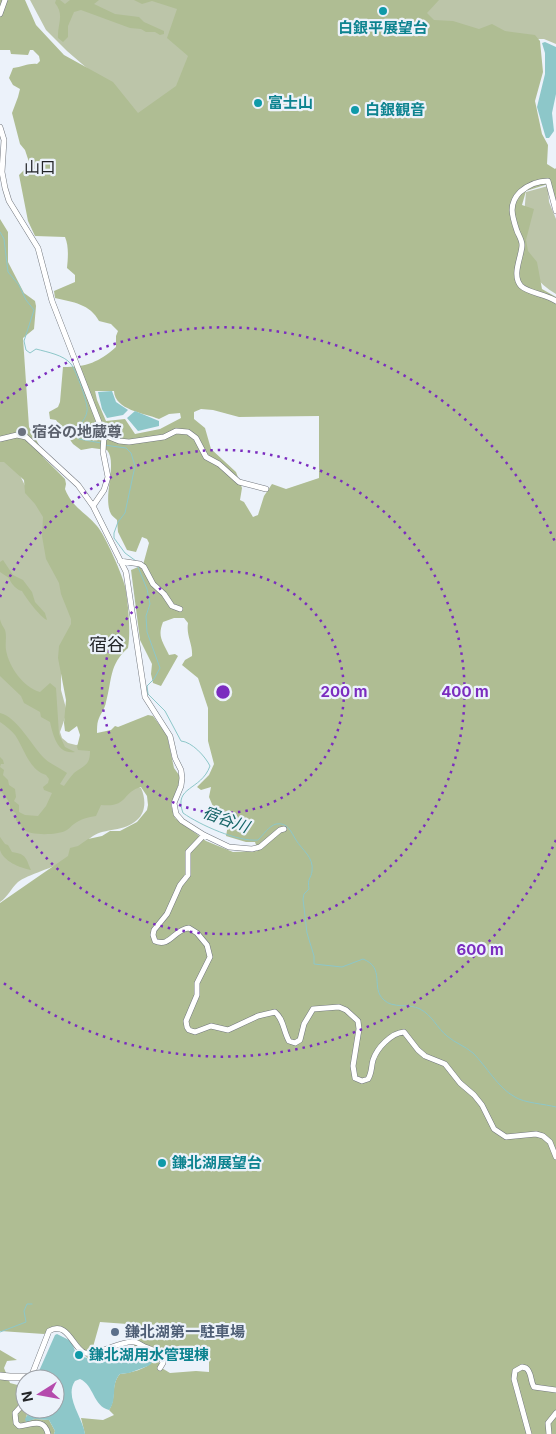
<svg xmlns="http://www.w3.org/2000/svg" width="556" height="1434" viewBox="0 0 556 1434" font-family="Inter,'Noto Sans JP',sans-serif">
<rect width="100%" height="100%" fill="#ecf2fa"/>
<path fill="#bcc5a9" d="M30,0H208L187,78L139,118L110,88L67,51L46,30Z
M429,0H556V44L544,39H478L428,20L426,8Z
M548,186L549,202L556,219V294C514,269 523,233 526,192Z
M0,455L16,467L29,494L42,509L73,615V622L61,646V690L67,712L60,732L62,738L68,743L76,745L88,743L94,750L86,768L141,788C146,799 146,812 137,820C124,832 105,828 93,836C83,842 78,854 68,860C55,867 27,875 18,882C11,888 8,897 0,902Z"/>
<path fill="#afbd93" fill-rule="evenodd" d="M0,0H25L36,25L64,55L113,82L138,113L176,86L188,56L167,38L177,9L152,1L142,4L134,0H439L427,13L434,20L453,21L479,29L492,24L505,31L535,35L540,41L543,72L535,101L542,134L548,145L547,164L555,169L556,168V214L551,201L548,184L526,191L522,205L534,209L526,240L528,251L537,262L542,289L556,297V1434H85L81,1418L103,1420L114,1415L109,1410C117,1399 110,1385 120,1374C130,1373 147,1369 153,1361C135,1346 108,1356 87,1358L84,1350L71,1336L56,1330L44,1334L0,1331V903L68,856L70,848L78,846L88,839L102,836L110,831H120L137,822L147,810L148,805L147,796L141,787C122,792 128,808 101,805L96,816C88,817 81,819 74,824C71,826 68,830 65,831C57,835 29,836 23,829C22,828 19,822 19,822L16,821V813L10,810V803L0,790V757L3,760L4,764H1L0,767L4,770L3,775L8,780L9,785L15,789L16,797L14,801L19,805V812L25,815L38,816L46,806L52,793L44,790L43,787L48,783L49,779L46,775C29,770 24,748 15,735C11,730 6,726 0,722V713C17,717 32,746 44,758C50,764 60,768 67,773L60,784L64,786C67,782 70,777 74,773C84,765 90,766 90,751L78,750L77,747L80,735L77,726L69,732L65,731L64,723L66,700L58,658L59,646L71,624V619L61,594L59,583L46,559L42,536L43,517L35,504L25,493L24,480L4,462H0V219L8,232V262L24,293L35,301L36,306L34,329L23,338L29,427L39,445L43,457L65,479L66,484L65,489C72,507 85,512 97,526C105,535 122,574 125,586C128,602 131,631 128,648C109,664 112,681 106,702C105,709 100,714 98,721C97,724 97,729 97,733L111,730L115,726L118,727L148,715L153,716L167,735L174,768L179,775V783L171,805L175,818L206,841L233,852L258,851L255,842H246L226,836L228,825L226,820L217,816L209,797L211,787L201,790L197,787L209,775L214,764L208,741V708L198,678L182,665L185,660L192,656C193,644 186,636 188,623L184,618H174L163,622C157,637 163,642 169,655L175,654L178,656L161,686L153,683L151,674L152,664L140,640L131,570L143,565L149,543L147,539L142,537L136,552L127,550L118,532L117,520C115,518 112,516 111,514C102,497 118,463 107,450L92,448L81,450L73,444L56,420L50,419L49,412L58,407L60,402L63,367C87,367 99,362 116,347V336L118,331L111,324L99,321C90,304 73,302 55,298L54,291L75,282V275L67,268C68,258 69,246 65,237L35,236L28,221L19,175L24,170L31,168L25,150L20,144L12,113L18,97L20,89L13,85L9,78L13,68C22,67 29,63 37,64L40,61L39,56L33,50H30L28,55L11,54L10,50H0ZM95,391H114C115,410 144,413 159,419L169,414L180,413L181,418L160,429L135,434L125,419L106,421L97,400ZM201,409L213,410L239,417L319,416V478L286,489L272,484L264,496L258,515L253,517L244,502L240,500L242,488L236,472L211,449L205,428L194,419V412ZM100,1322L141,1325L134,1346L91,1354ZM165,1348L197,1355L209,1362V1372L196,1371L170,1373L160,1367L158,1357L161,1349Z
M56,0H60L65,4L70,0H99L94,4L115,14L139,17L144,22L164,31V34L160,35L155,32H146L141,29L130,28L81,10L74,12L68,26V37L63,42L58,38C57,25 65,15 55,3Z
M3,560L13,575L23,580L32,592L35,602L45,613L47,620C40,617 26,598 22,591C17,590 11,584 9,578L0,572V562Z
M0,619C1,624 3,626 5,630C7,636 5,643 6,650C9,667 23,687 40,692L50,683L56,688L59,734L65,747L75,752C58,755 53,736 50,722L41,717L40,712L24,703L21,696L0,676Z
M0,837L5,844L8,845L12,852C27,854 26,859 31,870C20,868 3,861 0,850C0,846 0,841 0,837Z
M0,1350L17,1360L7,1361L4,1368L10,1383L25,1387V1409H31L27,1413L26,1421L35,1419L49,1420L55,1431L54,1434H0Z"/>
<path fill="#8dc7c9" d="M545,42L556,47V94L552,113L554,131L549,138H546L545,135L537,107L545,74V53L542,43Z
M112,391L116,402L128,410L123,415L107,418L102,409L98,392Z
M135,411L159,421V426L138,431L127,418Z
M57,1334L71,1341L76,1353C79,1354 83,1357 87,1358C105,1360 138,1344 153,1359L151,1364L148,1366L129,1373L120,1374C110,1385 118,1399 109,1410C93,1406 94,1385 80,1379L75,1381C64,1397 83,1418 85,1434H54L55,1431L49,1420L35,1419L26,1422L25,1419L31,1409H55V1379H40L39,1371L55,1335Z"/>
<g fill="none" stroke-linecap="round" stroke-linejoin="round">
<path stroke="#8dc7c9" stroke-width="1" d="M0,232L4,239L8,272L19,285L26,300L34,310L24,341L26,350L30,353L36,349C47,352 64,355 71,364C76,370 89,405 87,411C86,422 73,427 79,439L101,443
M104,445L126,448L131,453L135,466L125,513L118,522L114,533V538L125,553L136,561
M138,567L147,589L150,604L146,616L147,632L160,668L154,679L147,686L148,694L165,711L181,741C192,742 205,756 210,766C201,791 173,786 183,813C200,825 238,842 258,840C263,835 269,826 276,824C288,822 291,832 296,840C302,850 314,857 312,871C311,879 307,878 309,889L304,894L303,899L307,933L314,956V964L342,967L363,959C386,968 370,988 384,1000C393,1009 409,1003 420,1009C432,1015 437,1028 447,1036C455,1043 465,1046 473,1053C487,1067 498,1088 515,1097C524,1103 545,1104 556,1107
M0,1332L26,1322L24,1311L27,1304H32"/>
<defs>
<path id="minor" d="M0,14L5,0
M0,127L4,140L2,172L5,188L9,201L38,248L52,301L104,435L103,452L108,477L104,490L93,506
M556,211L548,181C537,181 528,185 520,192C508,204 512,216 517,231C519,236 522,240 522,245C522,256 511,275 521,286C528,293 546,294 556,301
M104,435L119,441L129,442L164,437L176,431L188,432L196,438L206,457L219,464L239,482L266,489
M0,439L17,435L26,437L78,485L93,506L126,572L145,697L170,736L175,758L181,770L182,778L181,786L174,803L176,814L182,821L204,835L229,847L252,849L260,847L280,830L284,829
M120,561L140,564L144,567L153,584L164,594L172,606L180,609
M204,835L188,852V875L180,885L167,914L154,930L153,935L155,941C170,948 174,929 189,928L197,933L207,945L210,957L197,983V995L186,1021L187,1027L189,1030L195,1032L211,1026L228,1030L258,1016L275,1012C284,1020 283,1030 289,1041L295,1043L300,1040L304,1024L313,1009L339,1007L346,1010L358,1021L359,1029L353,1066L355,1078L362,1081L368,1079C372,1073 371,1067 373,1060C377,1048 391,1033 404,1032L418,1050L425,1056L445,1064L460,1083L474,1095L482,1105L494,1129L506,1137L536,1134L543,1136L550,1142L556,1157
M33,1379L31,1377L49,1331C68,1320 73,1349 85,1353C98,1356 121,1340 134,1342C138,1342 143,1347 148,1348C156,1351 161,1354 163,1363L160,1368
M25,1402L15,1413L16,1423L19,1426C31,1425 44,1417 48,1434
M529,1434L514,1379L515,1371L522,1367L526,1368C532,1372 530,1381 534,1387L556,1390
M549,1434L548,1423L556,1413"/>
<path id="major" d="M0,1376L10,1377H31"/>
</defs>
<use href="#minor" stroke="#72777e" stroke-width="6"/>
<use href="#major" stroke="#72777e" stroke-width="8"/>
<use href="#minor" stroke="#fff" stroke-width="5"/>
<use href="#major" stroke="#fff" stroke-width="7"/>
</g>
<g fill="none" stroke="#7b2cbf" stroke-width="2.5" stroke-dasharray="2.5 5">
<circle cx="223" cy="692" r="121"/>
<path d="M0 597A242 242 0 1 1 0 787"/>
<path d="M556 840A364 364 0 0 1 1 981M1 403A364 364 0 0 1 556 544"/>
</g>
<g fill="#0f9aa8" stroke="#ecf2fa" stroke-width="2">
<circle cx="383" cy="11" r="5"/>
<circle cx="258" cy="103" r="5"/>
<circle cx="355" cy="110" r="5"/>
<circle cx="162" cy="1163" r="5"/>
<circle cx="79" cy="1355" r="5"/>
</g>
<circle fill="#6b7280" stroke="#ecf2fa" stroke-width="2" cx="22" cy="432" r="5"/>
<circle fill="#5c6f8a" stroke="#ecf2fa" stroke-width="2" cx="115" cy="1332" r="5"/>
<g text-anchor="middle" stroke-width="4.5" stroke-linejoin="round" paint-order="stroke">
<g font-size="15" font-weight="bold" fill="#0d838f" stroke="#ecf2fa" text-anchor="start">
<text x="383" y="33" text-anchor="middle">白銀平展望台</text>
<text x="268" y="108">富士山</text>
<text x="365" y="115">白銀観音</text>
<text x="172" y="1168">鎌北湖展望台</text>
<text x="89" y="1360">鎌北湖用水管理棟</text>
</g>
<g font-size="15" font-weight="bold" fill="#5b616d" stroke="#ecf2fa" text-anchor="start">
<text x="32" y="437">宿谷の地蔵尊</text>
</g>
<g font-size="15" font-weight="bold" fill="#4e5e75" stroke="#ecf2fa" text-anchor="start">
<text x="125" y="1337">鎌北湖第一駐車場</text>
</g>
<g font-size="16" fill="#232528" stroke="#ecf2fa">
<text x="40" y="173">山口</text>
</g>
<g font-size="16" font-style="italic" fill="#166467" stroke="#ecf2fa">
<text transform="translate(226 819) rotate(20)" y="6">宿谷川</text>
</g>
<g font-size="18" fill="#232528" stroke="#ecf2fa">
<text x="107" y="651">宿谷</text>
</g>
</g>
<circle cx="223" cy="692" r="8" fill="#7b2cbf" stroke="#ecf2fa" stroke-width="2.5"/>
<g font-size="15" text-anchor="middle" font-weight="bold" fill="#7b2cbf" stroke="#ecf2fa" stroke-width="4.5" stroke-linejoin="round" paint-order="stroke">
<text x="344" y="697">200 m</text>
<text x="465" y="697">400 m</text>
<text x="480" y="955">600 m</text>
</g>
<g transform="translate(40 1394) rotate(259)"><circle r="24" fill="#ecf2fa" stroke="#9ca0a6"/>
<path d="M0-4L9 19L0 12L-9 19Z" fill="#b54bad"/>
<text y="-8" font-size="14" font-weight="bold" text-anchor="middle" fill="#232528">N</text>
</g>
</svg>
